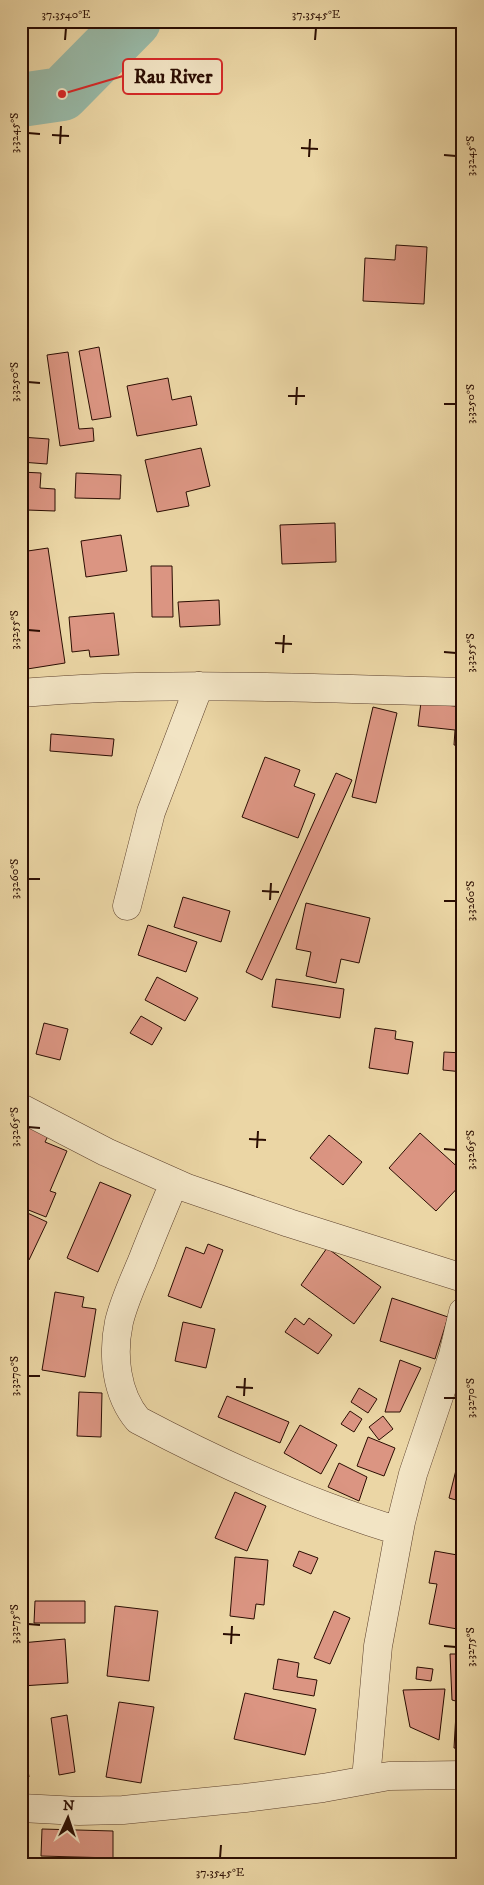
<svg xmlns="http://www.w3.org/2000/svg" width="484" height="1885" viewBox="0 0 484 1885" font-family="'IM FELL DW Pica',serif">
<rect width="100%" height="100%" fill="#ebd6a5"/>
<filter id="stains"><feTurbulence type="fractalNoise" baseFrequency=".004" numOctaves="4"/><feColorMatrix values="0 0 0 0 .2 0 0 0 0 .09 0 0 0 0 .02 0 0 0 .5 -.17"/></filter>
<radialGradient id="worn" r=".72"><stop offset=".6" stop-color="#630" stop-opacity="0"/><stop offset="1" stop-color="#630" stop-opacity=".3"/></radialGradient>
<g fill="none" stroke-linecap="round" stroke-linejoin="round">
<path stroke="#98b9a7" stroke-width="54" d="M21,100L62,94L134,21"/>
</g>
<path fill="#db9582" stroke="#2b0d02" d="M396,245L427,247L424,304L363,301L365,258L395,260Z
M99,347L111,417L92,420L79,351Z
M68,352L79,429L93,428L94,441L60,446L47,355Z
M168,378L172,400L191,396L197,425L137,436L127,386Z
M21,437L49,439L47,464L21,462Z
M201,448L210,486L186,492L189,506L157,512L145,460Z
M21,472L41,473L40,488L55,489V511L27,510V520H21Z
M76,473L121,475L120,499L75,498Z
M335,523L336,562L282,564L280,525Z
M121,535L127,571L86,577L81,541Z
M48,548L65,663L21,670V552Z
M151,566H172L173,617H152Z
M219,600L220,625L180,627L178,602Z
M114,613L119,655L90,657L89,650L72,652L69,617Z
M421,702L463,707V746L454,745L455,730L418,726Z
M373,707L397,713L376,803L352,797Z
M51,734L114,739L112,756L50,751Z
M265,757L300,770L294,786L315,794L298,838L242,817Z
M336,773L352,780L262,980L246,972Z
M183,897L230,911L221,942L174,927Z
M306,903L370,918L359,963L341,959L336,983L306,976L311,952L296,949Z
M148,925L197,942L186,972L138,955Z
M157,977L198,998L185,1021L145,1000Z
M276,979L344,989L340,1018L272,1007Z
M141,1016L162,1028L152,1045L130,1033Z
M44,1023L68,1029L60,1060L36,1054Z
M375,1028L396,1031L395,1039L413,1042L408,1074L369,1068Z
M444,1052L463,1053V1072L443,1070Z
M462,1081H463V1119L457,1118Z
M25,1124L49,1134L45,1142L67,1151L50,1191L56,1193L46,1217L21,1207V1132Z
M420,1133L463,1172V1182L436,1211L389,1168Z
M329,1135L362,1162L343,1185L310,1158Z
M100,1182L131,1195L98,1272L67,1258Z
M21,1210L47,1222L29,1260L21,1256Z
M208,1244L223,1250L201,1308L168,1296L186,1247L204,1254Z
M327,1248L381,1287L354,1324L301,1285Z
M55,1292L84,1297L82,1307L96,1309L85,1377L42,1370Z
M392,1298L448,1317L435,1359L380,1341Z
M295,1318L304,1325L309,1318L332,1335L318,1354L285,1332Z
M183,1322L215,1329L206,1368L175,1361Z
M21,1341H25L27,1403H21Z
M400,1360L421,1368L400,1412H385Z
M359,1388L377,1399L368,1413L351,1402Z
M79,1392L102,1393L101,1437L77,1436Z
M227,1396L289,1422L280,1443L218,1417Z
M350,1411L362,1419L354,1432L341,1424Z
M383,1416L393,1429L379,1440L369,1427Z
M300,1425L337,1445L321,1474L284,1453Z
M368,1437L395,1448L384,1476L357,1466Z
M459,1458H463V1502L449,1498Z
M339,1463L367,1477L359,1501L328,1487Z
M235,1492L266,1506L247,1551L215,1538Z
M299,1551L318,1558L311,1574L293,1566Z
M435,1551L463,1556V1630L429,1624L437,1584L429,1583Z
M235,1557L268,1560L264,1605L256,1604L254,1619L230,1616Z
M35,1601H85V1623H34Z
M115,1606L158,1611L149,1681L107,1676Z
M334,1611L350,1618L330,1664L314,1658Z
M65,1639L68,1683L21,1686V1643Z
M450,1654H463V1703L452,1700Z
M278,1659L299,1663L297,1677L317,1680L314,1696L273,1689Z
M417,1667L433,1669L431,1681L416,1679Z
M445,1689L439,1740L410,1727L403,1690Z
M245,1693L316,1709L305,1755L234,1739Z
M119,1702L154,1707L141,1783L106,1777Z
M456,1713L463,1714V1749L454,1748Z
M67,1715L75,1772L59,1775L51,1718Z
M21,1728L29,1777L21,1778Z
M42,1829L113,1831V1858L41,1856Z"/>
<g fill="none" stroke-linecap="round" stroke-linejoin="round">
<defs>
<path id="street" d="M21,693C168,680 316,689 463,692
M127,906L151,812L199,686
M21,1108L106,1152L187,1188L289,1223L463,1278
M174,1183C163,1209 152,1235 142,1261C134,1280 124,1301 119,1322C112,1355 116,1394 138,1420C221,1464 309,1504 399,1531
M366,1779L378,1646L401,1522L413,1474L453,1355L463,1312
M21,1808L79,1811L123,1810L245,1798L323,1788L389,1776L463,1775"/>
</defs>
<use href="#street" stroke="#5b3f2b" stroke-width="29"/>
<use href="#street" stroke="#f2e4c4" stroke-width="28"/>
</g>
<path fill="none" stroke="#2b0d02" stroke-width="2" d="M65,40L66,28M315,40L316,28M28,133L40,134M52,135L69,136M60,144L61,126M301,148L318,149M444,155L456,156M309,157L310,139M28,382L40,383M288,396H305M444,404H456M296,405L297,387M28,630L40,631M275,643L292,644M444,652L456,653M283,653L284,635M28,879H40M262,891L279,892M270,900L271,883M444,901H456M28,1127L40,1128M249,1139L266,1140M257,1148L258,1131M444,1149L456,1150M28,1376H40M236,1387L253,1388M244,1396L245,1378M444,1398H456M28,1624L40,1625M223,1634L240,1635M231,1644L232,1626M444,1646L456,1647M220,1858L221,1845"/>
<path fill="none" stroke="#d62828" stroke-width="2" d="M62 94L123 76"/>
<circle fill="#d62828" stroke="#f2e4c4" stroke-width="2" cx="62" cy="94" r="5"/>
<rect fill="#f2e4c4" stroke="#d62828" stroke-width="2" x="123" y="59" width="99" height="35" rx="5"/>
<g font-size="20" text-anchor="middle" font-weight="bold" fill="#2b0d02">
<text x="173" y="83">Rau River</text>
</g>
<rect width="484" height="1885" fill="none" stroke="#ebd6a5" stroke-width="55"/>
<g transform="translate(68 1818) rotate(3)" stroke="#f2e4c4" stroke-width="4" paint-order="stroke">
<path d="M0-4L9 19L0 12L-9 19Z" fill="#2b0d02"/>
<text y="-8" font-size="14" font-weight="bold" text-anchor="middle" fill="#2b0d02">N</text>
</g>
<rect x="28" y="28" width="428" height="1830" fill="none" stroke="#2b0d02" stroke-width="2"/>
<g font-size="12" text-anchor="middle" fill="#2b0d02">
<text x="66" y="18">37.3540°E</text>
<text x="316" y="18">37.3545°E</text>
<text transform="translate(14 133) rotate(-90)" y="4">3.3245°S</text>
<text transform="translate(470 156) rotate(-90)" y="4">3.3245°S</text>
<text transform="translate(14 382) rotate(-90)" y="4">3.3250°S</text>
<text transform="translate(470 404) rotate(-90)" y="4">3.3250°S</text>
<text transform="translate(14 630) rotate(-90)" y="4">3.3255°S</text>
<text transform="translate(470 653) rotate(-90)" y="4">3.3255°S</text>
<text transform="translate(14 879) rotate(-90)" y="4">3.3260°S</text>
<text transform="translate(470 901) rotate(-90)" y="4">3.3260°S</text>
<text transform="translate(14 1127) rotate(-90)" y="4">3.3265°S</text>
<text transform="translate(470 1150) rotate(-90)" y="4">3.3265°S</text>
<text transform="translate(14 1376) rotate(-90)" y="4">3.3270°S</text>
<text transform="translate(470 1398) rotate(-90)" y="4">3.3270°S</text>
<text transform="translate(14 1624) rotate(-90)" y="4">3.3275°S</text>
<text transform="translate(470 1647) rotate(-90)" y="4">3.3275°S</text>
<text x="220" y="1876">37.3545°E</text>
</g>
<rect width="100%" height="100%" filter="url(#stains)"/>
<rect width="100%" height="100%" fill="url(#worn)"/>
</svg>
